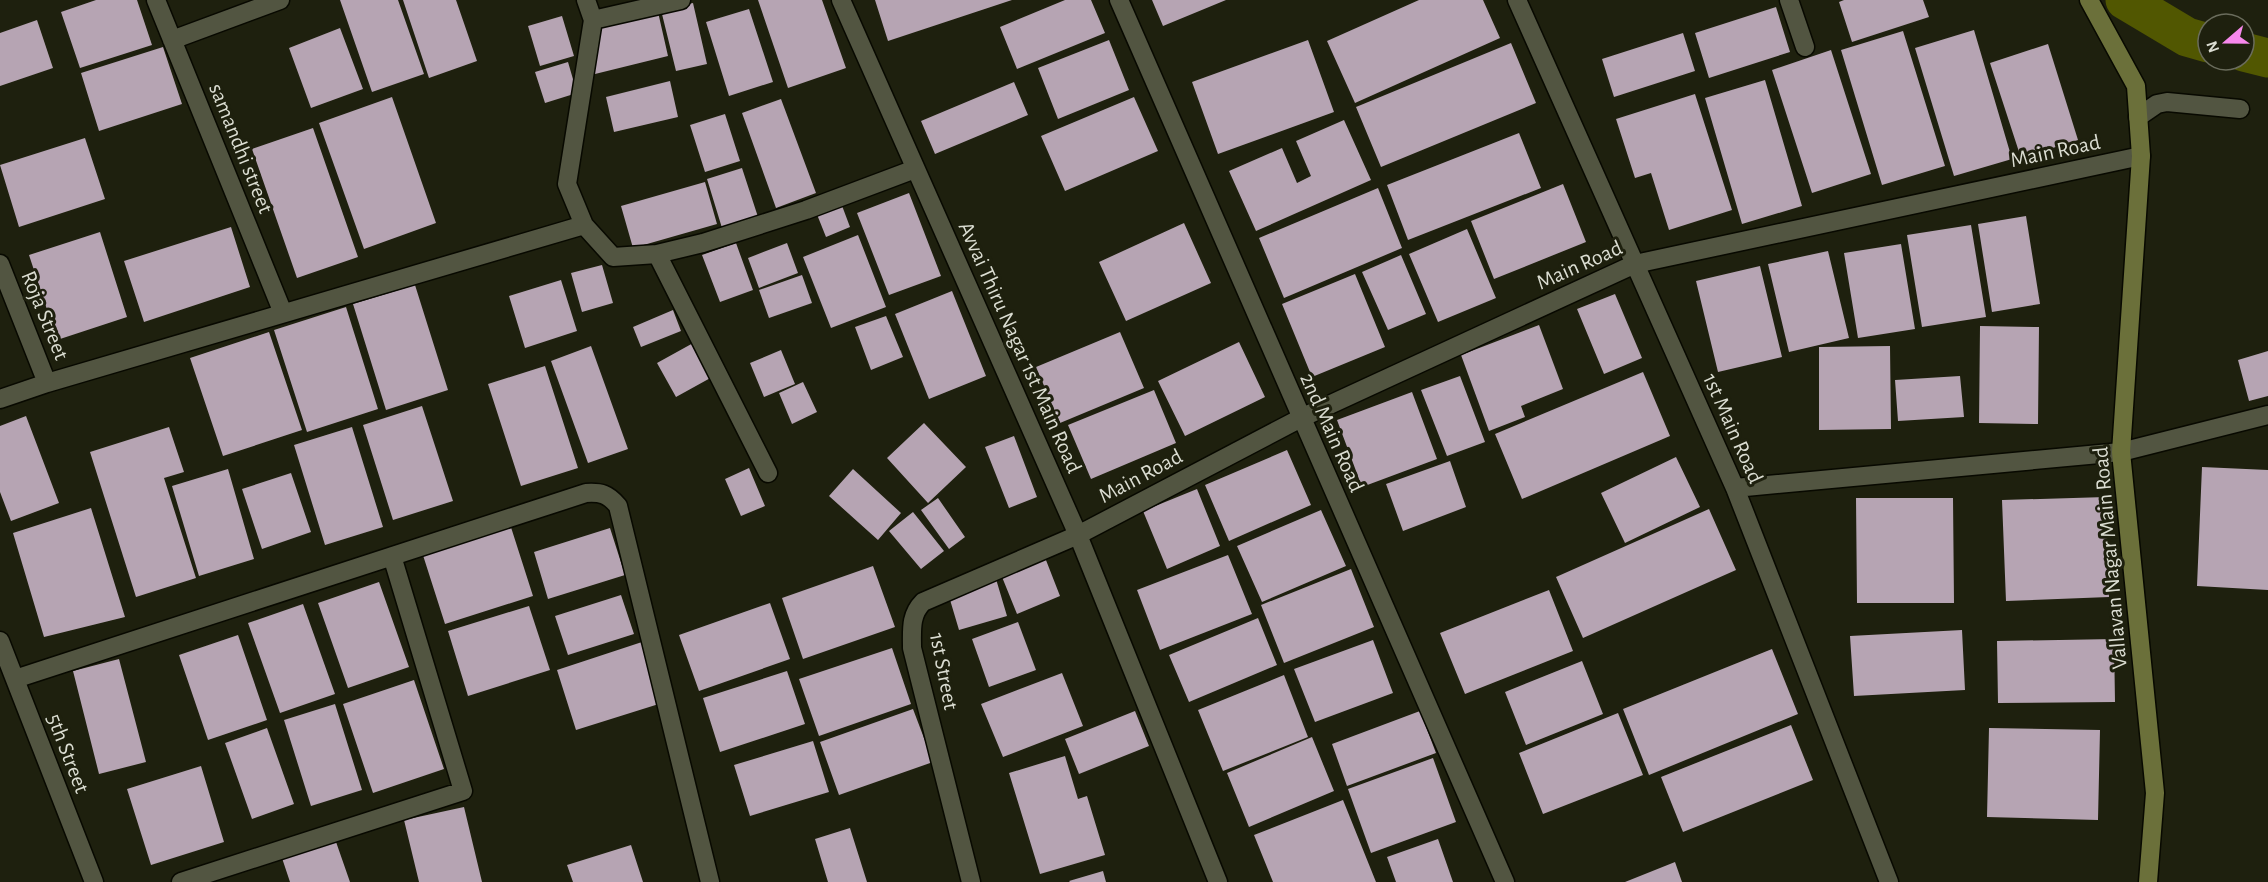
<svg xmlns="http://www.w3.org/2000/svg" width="2268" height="882" viewBox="0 0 2268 882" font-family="'Alegreya Sans',sans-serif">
<rect width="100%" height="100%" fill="#1e200e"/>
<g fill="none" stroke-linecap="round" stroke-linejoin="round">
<path stroke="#515701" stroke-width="39" d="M2125,0L2187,37L2208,43
M2244,52L2268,58"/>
</g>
<path fill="#b6a4b3" d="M96,0H137L152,45L80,68L61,12Z
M340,0H398L424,74L372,92Z
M403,0H456L477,61L429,78Z
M758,0H822L846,68L788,88Z
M875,0H1012L888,41Z
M1065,0H1091L1105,33L1017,69L1000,27Z
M1152,0H1226L1163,26Z
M1419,0H1483L1500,38L1355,103L1327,41Z
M1844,0H1923L1929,17L1852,42L1839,2Z
M693,3L707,64L676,71L661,10Z
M1776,7L1790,52L1709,78L1695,33Z
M749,9L773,82L729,96L706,22Z
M658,12L668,56L595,74L594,28Z
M562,16L574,56L540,66L528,26Z
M37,20L53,68L0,86V33Z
M340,28L363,89L311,108L289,48Z
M1974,30L2012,159L1954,176L1915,48Z
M1903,31L1945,166L1882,185L1841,50Z
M1683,33L1695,71L1614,97L1602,59Z
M1109,40L1129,90L1058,119L1038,68Z
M1308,40L1334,112L1218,154L1192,82Z
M1511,43L1536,103L1381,167L1356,107Z
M2048,44L2078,140L2021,158L1990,63Z
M163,47L182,104L99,131L81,73Z
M1831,50L1871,174L1812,193L1772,70Z
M568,62L577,93L545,103L535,72Z
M1765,80L1802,206L1742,224L1705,98Z
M670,81L678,117L614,132L606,97Z
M1014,82L1028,115L935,154L921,121Z
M1695,94L1732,210L1669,230L1651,173L1635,178L1616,119Z
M392,97L436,223L364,249L319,123Z
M1134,97L1158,151L1065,191L1041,136Z
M781,99L816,193L776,208L742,113Z
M725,114L740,161L705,172L690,125Z
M1344,120L1371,180L1256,231L1229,171L1282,148L1297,183L1311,176L1296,141Z
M313,128L358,257L297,278L252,149Z
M1519,133L1541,188L1408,240L1387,185Z
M85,138L105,199L19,227L0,165Z
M742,168L758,217L722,228L707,179Z
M705,182L717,224L633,248L621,206Z
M1563,184L1586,242L1494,279L1471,221Z
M1378,188L1402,248L1284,298L1259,238Z
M909,193L941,276L889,295L857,213Z
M841,203L850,227L826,237L816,212Z
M2026,216L2040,304L1992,312L1978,224Z
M1184,223L1211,283L1126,321L1099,262Z
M1971,225L1986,317L1922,327L1907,235Z
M231,227L250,287L144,322L124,261Z
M1467,229L1496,298L1438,322L1409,254Z
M100,232L127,317L57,340L29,255Z
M858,235L886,307L831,328L803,257Z
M736,243L753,290L720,302L702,255Z
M787,243L798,273L759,288L748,258Z
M1901,244L1915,329L1858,338L1844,253Z
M1828,251L1849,338L1789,352L1768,264Z
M1401,255L1426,314L1388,330L1362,272Z
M602,265L613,303L582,312L571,273Z
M1760,266L1782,357L1718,372L1696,281Z
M1355,274L1385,347L1312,377L1282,304Z
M802,275L812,303L769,318L759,290Z
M561,280L577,331L525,348L509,296Z
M415,285L448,390L386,410L353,304Z
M952,291L986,376L929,399L895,314Z
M1615,294L1642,358L1604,374L1577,309Z
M346,307L378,409L307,432L274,330Z
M673,310L681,331L641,347L633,327Z
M886,316L903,357L871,370L855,327Z
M1539,325L1563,389L1521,406L1525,417L1489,431L1461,355Z
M1980,326L2039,327L2038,424L1979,423Z
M269,332L302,430L223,456L190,358Z
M1120,332L1144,388L1060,423L1036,367Z
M695,342L714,376L676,397L657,363Z
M1239,342L1265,397L1185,436L1158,381Z
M591,346L628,449L588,463L551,361Z
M1890,346L1891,429L1819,430V347Z
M781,350L795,384L764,397L750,363Z
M2268,351V396L2249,401L2238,360Z
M545,366L578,468L521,486L488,384Z
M1643,372L1670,436L1522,499L1495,434Z
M1460,376L1485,442L1447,456L1421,390Z
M1960,376L1964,417L1898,421L1895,380Z
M803,382L817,412L792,424L779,393Z
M1154,390L1176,443L1091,479L1068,425Z
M1412,392L1437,459L1362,487L1337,420Z
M422,406L453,501L393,520L363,425Z
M26,416L59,503L11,521L0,492V426Z
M924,423L966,467L928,503L887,458Z
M169,427L184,472L164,478L196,578L136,597L90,452Z
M352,427L383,527L325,545L294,445Z
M1014,436L1037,497L1009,508L985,447Z
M1287,450L1311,505L1229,541L1205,485Z
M1676,457L1700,507L1625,543L1601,493Z
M1450,461L1466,507L1403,531L1386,484Z
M2202,467L2268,470V590L2197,586Z
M749,468L765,506L741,516L725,479Z
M228,469L254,559L199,576L172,486Z
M853,469L901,513L878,540L829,496Z
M291,473L311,532L262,549L242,489Z
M1197,489L1220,546L1167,569L1143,511Z
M2106,497L2109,597L2006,601L2002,500Z
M938,498L965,537L949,549L921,510Z
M1856,498H1953L1954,603H1857Z
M91,508L125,617L44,637L13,533Z
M1709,509L1736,570L1583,638L1556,577Z
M1321,510L1346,566L1262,602L1237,546Z
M913,512L944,551L921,569L889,531Z
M509,521L533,596L445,624L421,549Z
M610,528L625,575L548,599L534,552Z
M1044,555L1060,596L1017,614L1000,572Z
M1228,555L1252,614L1160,650L1137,590Z
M873,566L895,627L803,659L782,598Z
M1351,569L1374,627L1284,663L1261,605Z
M996,579L1007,616L959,630L948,593Z
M379,582L409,667L348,688L318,603Z
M1549,590L1573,651L1465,694L1440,633Z
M621,595L634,634L568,655L555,616Z
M770,603L790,659L699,691L679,635Z
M303,604L335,694L280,713L248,623Z
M529,606L550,670L468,696L448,631Z
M1258,618L1277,665L1189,702L1169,655Z
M1018,622L1036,670L989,687L972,639Z
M1962,630L1965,690L1854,696L1850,636Z
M238,635L267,720L208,740L179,655Z
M2114,639L2115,702L1998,703L1997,641Z
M1373,640L1393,693L1315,722L1294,669Z
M642,642L662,703L576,730L557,670Z
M892,648L911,704L819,736L799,679Z
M1772,649L1798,714L1649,775L1623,709Z
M119,659L146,762L99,774L73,671Z
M1582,661L1603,714L1526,745L1505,692Z
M787,671L805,724L720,752L703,698Z
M1062,673L1083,726L1003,757L981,704Z
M1284,675L1308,737L1223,771L1198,710Z
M414,680L444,769L373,793L343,704Z
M335,704L362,790L311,806L284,720Z
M913,709L933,762L839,795L820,742Z
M1135,711L1149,746L1079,774L1065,739Z
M1420,711L1436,753L1347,786L1332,744Z
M1618,713L1643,775L1543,814L1519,753Z
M1791,725L1813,780L1683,832L1661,777Z
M267,728L294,804L252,819L225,743Z
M1989,728L2100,730L2098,820L1987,817Z
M1312,737L1334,791L1249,827L1227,773Z
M813,741L829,792L750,816L734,765Z
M1065,756L1078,799L1087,796L1105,855L1040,874L1009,773Z
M1433,758L1456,822L1371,853L1348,789Z
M201,766L224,842L151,865L127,789Z
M1343,800L1376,882H1273L1254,835Z
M464,807L482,882H419L404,820Z
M850,828L867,882H828L815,839Z
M335,839L350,882H290L282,858Z
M1438,839L1453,882H1396L1387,857Z
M631,845L643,882H573L567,865Z
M1675,862L1682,882H1625Z
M1103,871L1106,882H1070L1069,881Z"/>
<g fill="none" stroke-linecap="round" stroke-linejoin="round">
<defs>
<path id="street" d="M156,0L283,313
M586,0L593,20L567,184L584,225L613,257L657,254L703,243L806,210L915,169
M841,0L1078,535L1218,882
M1119,0L1505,882
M1517,0L1735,488L1889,882
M1789,0L1805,47
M593,20L681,0
M172,40L280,0
M2138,117L2157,104L2167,102L2240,109
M657,254L768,473
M0,264L47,383
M0,399L47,383L584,225
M1735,488L2121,452L2268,415
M0,641L94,882
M15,679L586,493C601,492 608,494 618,506L710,882
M181,882L463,791L392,556
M971,882L912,648C912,630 910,615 923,602L1078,535L1301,418L1635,264L2141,156"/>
<path id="secondary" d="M2089,0L2136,86L2141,156L2121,452L2155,793L2148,882"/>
</defs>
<use href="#street" stroke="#080900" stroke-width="21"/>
<use href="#secondary" stroke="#080900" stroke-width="21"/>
<use href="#street" stroke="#525541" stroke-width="18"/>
<use href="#secondary" stroke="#6b703a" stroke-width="18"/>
</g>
<g text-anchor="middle" stroke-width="6" stroke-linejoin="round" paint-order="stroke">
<g font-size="22" fill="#dbddd2" stroke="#1e200e">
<text transform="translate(242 148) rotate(68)" y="8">samandhi street</text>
<text transform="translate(2055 150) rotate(-12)" y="8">Main Road</text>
<text transform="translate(1579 264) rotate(-24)" y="8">Main Road</text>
<text transform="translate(46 315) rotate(68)" y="8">Roja Street</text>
<text transform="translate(1021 347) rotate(66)" y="8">Avvai Thiru Nagar 1st Main Road</text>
<text transform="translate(1734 428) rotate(66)" y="8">1st Main Road</text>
<text transform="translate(1333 432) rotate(66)" y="8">2nd Main Road</text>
<text transform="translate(1140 475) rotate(-28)" y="8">Main Road</text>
<text transform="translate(2109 558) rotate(-95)" y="8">Vallavan Nagar Main Road</text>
<text transform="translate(945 671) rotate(79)" y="8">1st Street</text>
<text transform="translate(69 753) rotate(69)" y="8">5th Street</text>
</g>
</g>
<g transform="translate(2226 42) rotate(250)"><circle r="28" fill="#1e200e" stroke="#6a6c5c" stroke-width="1.5"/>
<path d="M0-4.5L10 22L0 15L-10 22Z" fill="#f788ec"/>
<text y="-9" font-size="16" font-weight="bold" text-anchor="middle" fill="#dbddd2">N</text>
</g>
</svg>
